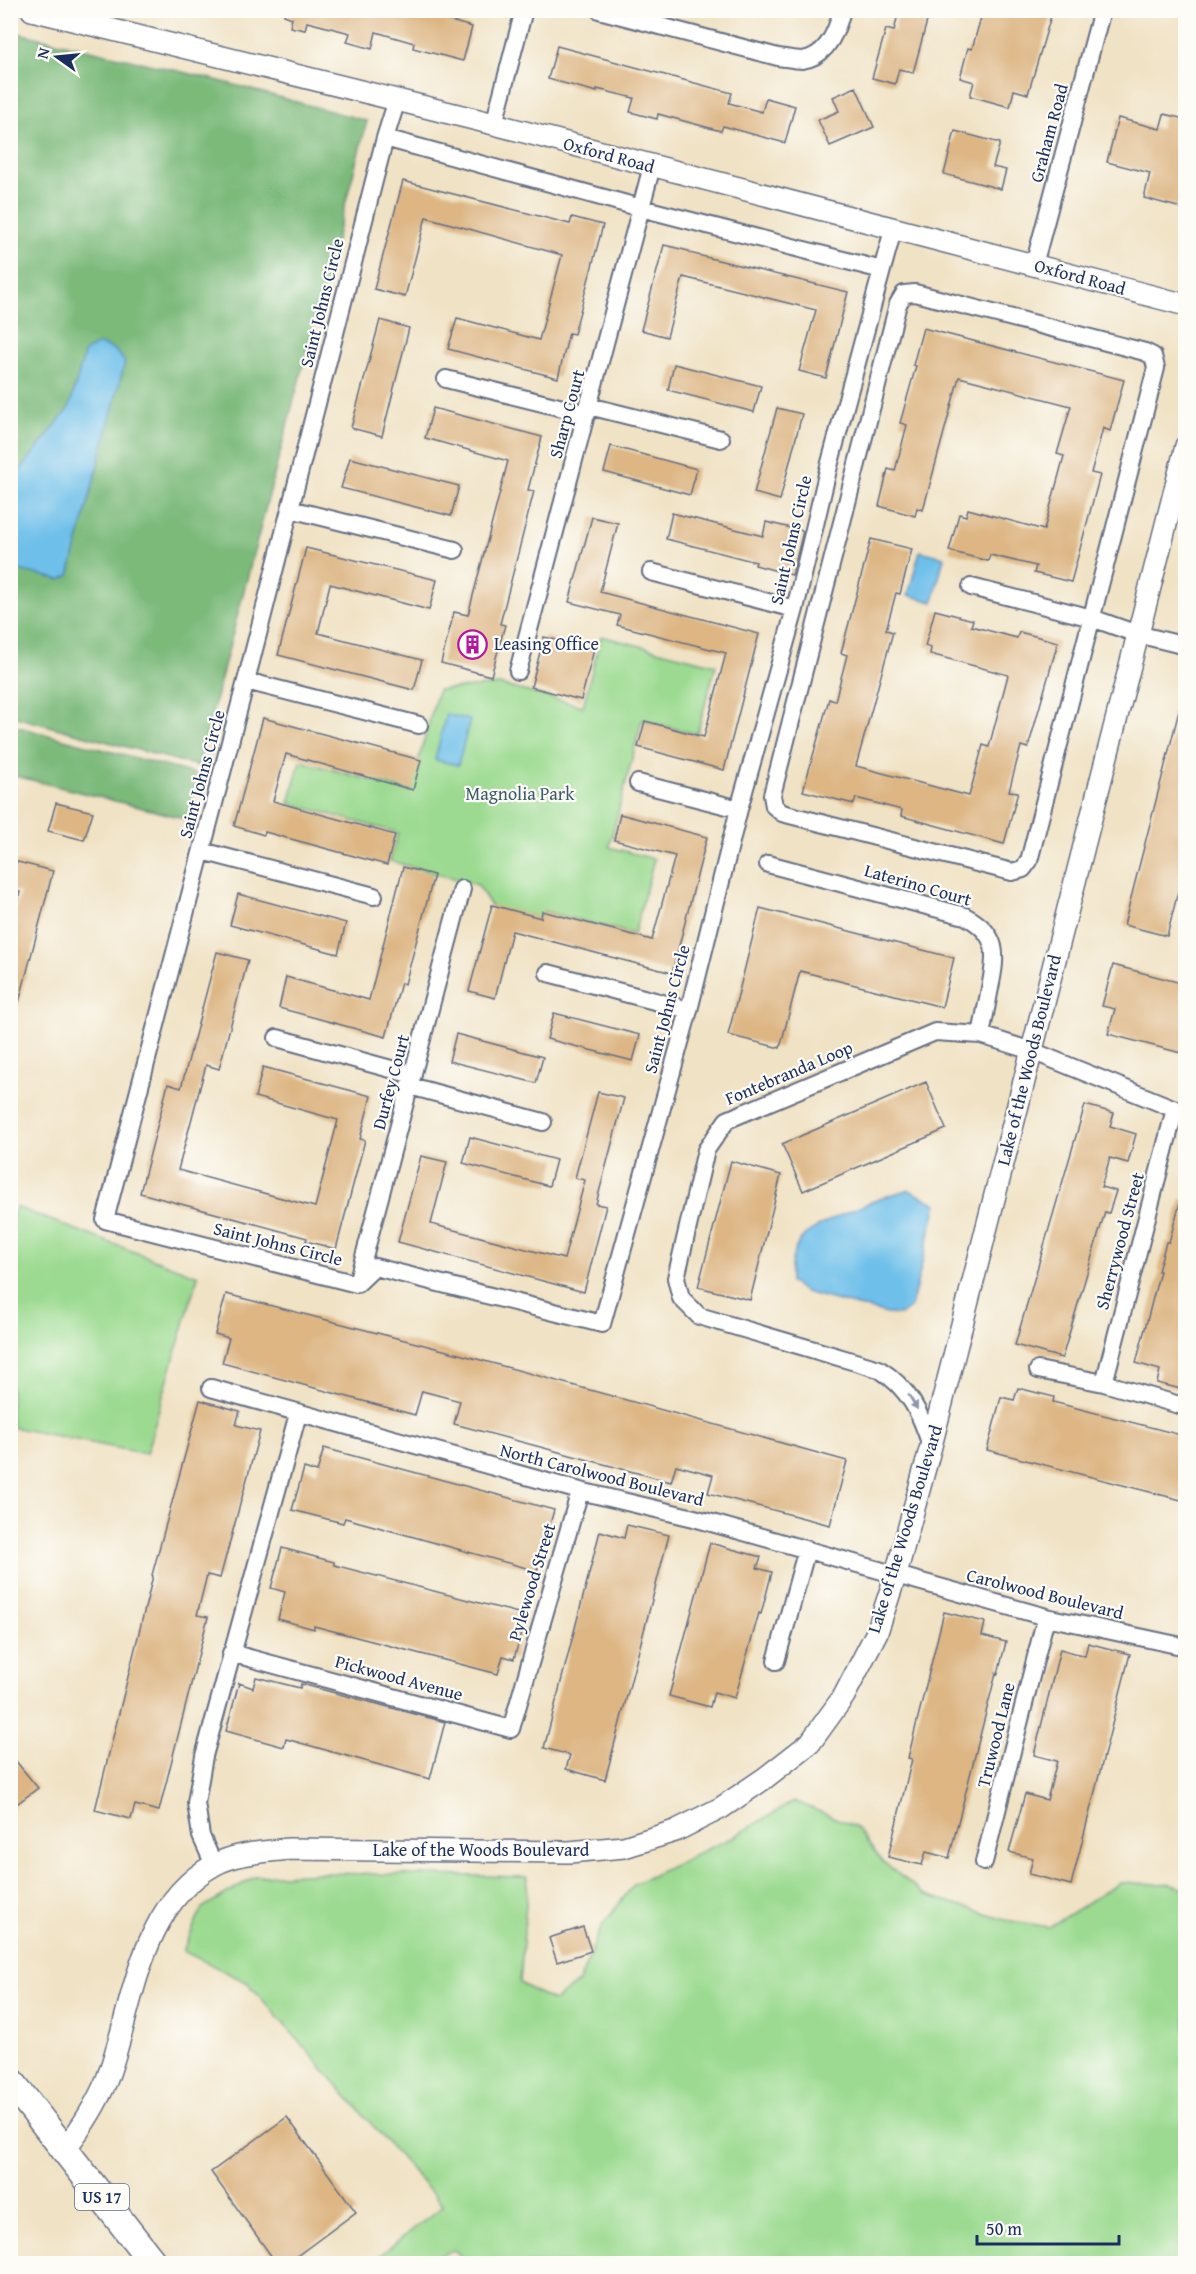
<svg xmlns="http://www.w3.org/2000/svg" width="1196" height="2274" viewBox="0 0 1196 2274" font-family="'Gentium Book Plus',serif">
<rect width="100%" height="100%" fill="#fdfcf7"/>
<filter id="ink" filterUnits="userSpaceOnUse"><feTurbulence type="fractalNoise" baseFrequency=".0167" numOctaves="2"/><feDisplacementMap in="SourceGraphic" scale="12" xChannelSelector="R" yChannelSelector="G"/><feConvolveMatrix kernelMatrix="1 2 1 2 8 2 1 2 1" color-interpolation-filters="sRGB"/></filter>
<filter id="wash" filterUnits="userSpaceOnUse"><feTurbulence type="fractalNoise" baseFrequency=".008" numOctaves="4" result="noise"/><feDisplacementMap in="SourceGraphic" scale="24" xChannelSelector="R" yChannelSelector="G"/><feGaussianBlur stdDeviation="1.35" result="paint"/><feColorMatrix in="noise" values="0 0 0 0 0 0 0 0 0 0 0 0 0 0 0 0 0 1.4 0 .05"/><feComposite in="paint" operator="in"/></filter>
<g filter="url(#wash)">
<rect width="100%" height="100%" fill="#f0e2c4"/>
<path fill="#9bda90" stroke="#5b8477" stroke-width="1.5" d="M601,636L716,665L697,734L642,720L609,847L654,859L634,934L543,911L540,918L491,906L478,885L390,861L398,833L289,803L300,761L410,791L438,690L500,685L583,706Z
M16,1207L198,1276L146,1454L11,1427L10,1226Z
M794,1801L855,1826L883,1862L924,1894L1005,1920L1049,1927L1119,1883L1169,1884L1185,1889V2263L469,2264L454,2250L421,2263H370L443,2206L248,1983L183,1951L202,1908L256,1876L324,1873L528,1877L520,1983L553,2001L579,1982L602,1926L634,1884L735,1836Z"/>
<path fill="#7cba7a" stroke="#4c746c" stroke-width="1.5" d="M10,31L216,80L367,121L198,766L11,716Z
M11,725L199,775L187,819L11,775Z"/>
<path fill="#6ebfea" stroke="#4477a4" stroke-width="1.5" d="M99,344L115,350L125,362L69,576L60,580L11,568V482L69,408L85,351Z
M920,551L944,557L933,602L908,595Z
M446,714L470,720L458,765L435,760Z
M909,1190L937,1204L911,1307L900,1315L887,1314L805,1292L790,1282C789,1268 793,1249 802,1238C814,1224 889,1193 909,1190Z"/>
<g id="blocks">
<path fill="#ddb684" d="M285,10H411L472,27L463,61L413,48L414,43L376,32L372,49L347,42L350,33L307,22L305,30L290,27L292,18L284,15Z
M899,10H930L913,73L899,69L895,84L872,78L886,29L894,31Z
M983,10H1031L1051,16L1028,94L1014,90L1010,107L970,96L974,82L960,78L968,48L972,49Z
M557,46L732,93L729,103L762,112L766,98L795,106L785,143L723,126L721,131L658,114L657,119L630,112L634,98L597,89V92L548,79Z
M856,87L874,127L830,146L818,120L839,111L833,97Z
M1164,114L1185,119V209L1144,198L1150,173L1107,162L1118,118L1160,129Z
M955,131L1000,143L993,167L1006,170L1001,189L944,174Z
M403,181L570,224L572,217L603,225L574,334L569,333L558,378L448,349L457,318L539,340L562,255L426,217L405,297L374,289Z
M664,245L689,251V253L848,292L826,378L799,371L816,310L683,277L667,337L641,330Z
M380,320L409,328L382,436L351,428Z
M923,328L1124,380L1110,431L1103,428L1091,473L1100,475L1071,582L1034,573L1036,566L990,555L988,561L949,551L959,514L966,516L968,509L1044,530L1064,456L1057,454L1071,406L959,377L923,510L917,508L915,516L879,506L888,469L895,471L907,425L900,423L916,366L913,365Z
M674,364L761,386L754,412L668,390Z
M433,408L542,437L528,490L534,491L500,624L505,625L491,676L441,663L454,612L468,615L508,461L425,438Z
M777,408L802,414L780,500L754,493Z
M611,446L697,469L690,495L604,472Z
M350,458L459,486L451,516L341,488Z
M672,513L763,536L766,522L803,531L792,575L755,565L756,562L666,539Z
M592,517L618,523L600,592L759,634L724,770L638,747L645,721L704,737L726,653L617,625L620,615L569,602Z
M871,539L912,549L900,594L896,593L886,630L893,632L856,766L969,796L983,745L989,747L1008,675L930,654L931,648L925,646L935,610L973,620L971,626L1017,638L1019,632L1058,642L1028,748L1021,746L1009,791L1018,792L1004,844L901,816L902,810L856,798L854,804L803,791L829,699L835,701L847,655L841,653Z
M306,548L437,580L429,610L330,584L318,633L422,660L414,690L278,655Z
M544,637L594,649L581,700L531,687Z
M1180,707L1185,708V863L1167,936L1124,925Z
M263,718L421,760L413,790L286,754L273,801L395,835L387,865L265,832L264,835L234,826Z
M56,803L93,812L84,840L48,831Z
M620,814L707,837L672,973L512,931L495,998L469,991L492,905L541,918L542,911L652,940L675,856L614,840Z
M10,860L53,871L16,1014H10V930L20,892L10,890Z
M403,867L434,875L405,984L401,983L386,1037L279,1008L286,977L369,1000Z
M238,894L346,923L338,954L230,925Z
M760,908L954,958L942,1007L800,971L780,1048L728,1035Z
M217,952L248,960L219,1069L206,1065L178,1170L315,1207L338,1120L255,1097L263,1067L371,1096L360,1139L365,1140L336,1249L306,1241L307,1238L140,1193L168,1084L181,1088Z
M1113,965L1185,984V1054L1108,1034L1115,1009L1102,1006Z
M554,1013L640,1035L633,1061L547,1039Z
M456,1034L543,1057L536,1083L449,1061Z
M926,1082L946,1129L803,1191L782,1144Z
M598,1092L624,1098L596,1204L606,1206L584,1292L398,1242L421,1156L447,1162L431,1224L564,1259L585,1180L575,1178Z
M1085,1105L1114,1113L1110,1126L1136,1134L1128,1163L1110,1158L1101,1187L1116,1191L1109,1213L1105,1212L1062,1358L1015,1345Z
M470,1137L556,1160L549,1186L463,1163Z
M731,1161L781,1175L750,1300L698,1287Z
M1181,1199L1185,1200V1390L1157,1383L1160,1370L1136,1363L1160,1271H1158L1166,1242H1169Z
M226,1294L459,1354L847,1461L830,1525L708,1493L713,1475L676,1465L671,1482L454,1424L460,1401L422,1391L415,1415L222,1363L229,1338L215,1334Z
M1018,1388L1054,1397L1053,1402L1185,1436V1501L987,1450L1001,1397L1014,1400Z
M200,1400L240,1411L236,1425L260,1431L220,1578L207,1575L197,1615L208,1617L159,1811L135,1805L131,1819L95,1810L153,1576L152,1575Z
M324,1448L554,1510L537,1571L345,1518L343,1523L292,1510L304,1468L317,1472Z
M627,1525L669,1535L605,1780L566,1769L570,1755L544,1748L600,1531L624,1538Z
M710,1543L761,1557L757,1568L772,1572L761,1614L759,1613L735,1698L714,1692L710,1707L669,1696Z
M282,1548L334,1562V1565L526,1615L514,1659L503,1656L498,1674L314,1626V1629L278,1619L285,1592L271,1588Z
M944,1612L985,1622L982,1636L1006,1642L998,1674L996,1673L949,1858L926,1852L922,1865L888,1857L912,1759L908,1758Z
M1088,1643L1130,1654L1071,1885L1029,1874L1033,1858L1009,1852L1025,1794L1047,1800L1057,1761L1034,1755L1060,1649L1085,1656Z
M256,1677L300,1688L301,1684L445,1722L430,1779L286,1739L284,1747L226,1731L239,1683L253,1688Z
M10,1754L38,1788L10,1809Z
M583,1927L591,1951L557,1962L549,1938Z
M287,2117L356,2212L286,2264H277L211,2172Z"/>
</g>
</g>
<g filter="url(#ink)">
<use href="#blocks" fill-opacity="0" stroke="#666e82" stroke-width="1.5"/>
<g fill="none" stroke-linecap="round" stroke-linejoin="round">
<defs>
<path id="minor" d="M599,10L778,57C786,58 795,60 802,60C827,57 837,31 842,10
M494,124L524,10
M385,138L641,208L882,270L828,470L795,609L739,809L689,1010L602,1324L375,1267L357,1284L105,1220L246,681Z
M385,138L397,100
M1034,265L1102,10
M882,270L893,230
M915,293L1145,352L1153,356L1156,368L1029,861L1023,869L1012,872L782,813L774,806L772,795L898,304L904,294Z
M446,379L587,414
M589,406L721,439
M290,509L455,550
M651,572L795,609
M971,587L1092,618L1137,634L1186,646
M518,671L652,166
M246,681L419,725
M638,783L739,809
M202,851L374,896
M768,864L965,916C999,934 997,954 990,988C987,1004 984,1019 981,1035
M548,973L689,1010
M277,1038L413,1075
M410,1086L543,1122
M357,1283L462,889
M1038,1370L1104,1383L1186,1407
M1104,1383L1175,1109
M211,1388L580,1491L694,1518L1046,1617L1186,1647
M931,1446C921,1414 909,1388 879,1369L699,1316L681,1298L676,1278L706,1150L727,1120L935,1032L981,1035L1032,1051L1175,1109L1186,1111
M231,1653L511,1729L580,1491
M776,1661L807,1549
M984,1862L1046,1617
M214,1865L201,1836L196,1803L204,1756L298,1414"/>
<path id="tertiary" d="M32,10L494,124L1186,305
M65,2149C82,2127 96,2106 107,2079C134,2007 138,1907 214,1865C236,1853 264,1852 289,1849L569,1852L624,1847L675,1831L721,1808L765,1778L810,1743L844,1696L877,1632L896,1574L931,1446L1186,446"/>
<path id="primary" d="M10,2080L154,2264"/>
</defs>
<use href="#minor" stroke="#666e82" stroke-width="20"/>
<use href="#tertiary" stroke="#666e82" stroke-width="24"/>
<use href="#primary" stroke="#666e82" stroke-width="30"/>
<use href="#minor" stroke="#fff" stroke-width="16"/>
<use href="#tertiary" stroke="#fff" stroke-width="21"/>
<use href="#primary" stroke="#fff" stroke-width="27"/>
</g>
<defs><path id="oneway-solid" d="M-6-.8H1V-3.2L6.5 0L1 3.2V.8H-6Z" transform="scale(1.5)"/></defs>
<use fill="#8d97ae" href="#oneway-solid" transform="translate(913 1402) rotate(59)"/>
</g>
<defs>
<symbol id="building-ring" viewBox="-11 -11 22 22"><circle r="9.5" fill="#fdfcf7" stroke="#b5179e" stroke-width="1.5"/><path d="M-4-6H4V6H1V3H-1V6H-4ZM-2.5-4.3h1.7v1.8h-1.7ZM.8-4.3h1.7v1.8H.8ZM-2.5-1h1.7V.8h-1.7ZM.8-1h1.7V.8H.8Z" fill="#b5179e"/></symbol>
</defs>
<g fill-rule="evenodd">
<use href="#building-ring" x="456" y="628" width="33" height="33"/>
</g>
<g text-anchor="middle" stroke-width="4.5" stroke-linejoin="round" paint-order="stroke">
<rect fill="#fdfcf7" stroke="#5f6c8c" stroke-width="1.5" x="75" y="2184" width="54" height="26" rx="4.5"/>
<g font-size="16" font-weight="bold" fill="#1b2f5e">
<text x="102" y="2203">US 17</text>
</g>
<g font-size="18" fill="#1b2f5e" stroke="#fdfcf7">
<text transform="translate(1049 133) rotate(-75)" y="6">Graham Road</text>
<text transform="translate(609 155) rotate(15)" y="6">Oxford Road</text>
<text transform="translate(1080 277) rotate(15)" y="6">Oxford Road</text>
<text transform="translate(322 303) rotate(-76)" y="6">Saint Johns Circle</text>
<text transform="translate(567 414) rotate(-75)" y="6">Sharp Court</text>
<text transform="translate(791 540) rotate(-77)" y="6">Saint Johns Circle</text>
<text transform="translate(202 774) rotate(-75)" y="6">Saint Johns Circle</text>
<text transform="translate(918 885) rotate(16)" y="6">Laterino Court</text>
<text transform="translate(667 1009) rotate(-75)" y="6">Saint Johns Circle</text>
<text transform="translate(1029 1060) rotate(-76)" y="6">Lake of the Woods Boulevard</text>
<text transform="translate(789 1073) rotate(-23)" y="6">Fontebranda Loop</text>
<text transform="translate(391 1082) rotate(-75)" y="6">Durfey Court</text>
<text transform="translate(1120 1241) rotate(-75)" y="6">Sherrywood Street</text>
<text transform="translate(278 1244) rotate(14)" y="6">Saint Johns Circle</text>
<text transform="translate(602 1475) rotate(14)" y="6">North Carolwood Boulevard</text>
<text transform="translate(905 1529) rotate(-73)" y="6">Lake of the Woods Boulevard</text>
<text transform="translate(532 1582) rotate(-73)" y="6">Pylewood Street</text>
<text transform="translate(1045 1594) rotate(14)" y="6">Carolwood Boulevard</text>
<text transform="translate(399 1678) rotate(15)" y="6">Pickwood Avenue</text>
<text transform="translate(996 1735) rotate(-76)" y="6">Truwood Lane</text>
<text x="481" y="1856">Lake of the Woods Boulevard</text>
</g>
<g font-size="18" fill="#1b2f5e" stroke="#fdfcf7" text-anchor="start">
<text x="494" y="650">Leasing Office</text>
</g>
<g font-size="18" fill="#3b5a6a" stroke="#fdfcf7">
<text x="520" y="800">Magnolia Park</text>
</g>
</g>
<rect width="1196" height="2274" fill="none" stroke="#fdfcf7" stroke-width="36"/>
<g transform="translate(57 57) rotate(285)" stroke="#fdfcf7" stroke-width="4.5" paint-order="stroke">
<path d="M0-4.5L10 22L0 15L-10 22Z" fill="#1b2f5e"/>
<text y="-9" font-size="16" font-weight="bold" text-anchor="middle" fill="#1b2f5e">N</text>
</g>
<path d="M977 2235v9h142v-9" fill="none" stroke="#1b2f5e" stroke-width="3"/>
<text x="986" y="2235" font-size="18" fill="#1b2f5e" stroke="#fdfcf7" stroke-width="4.5" paint-order="stroke">50 m</text>
</svg>
